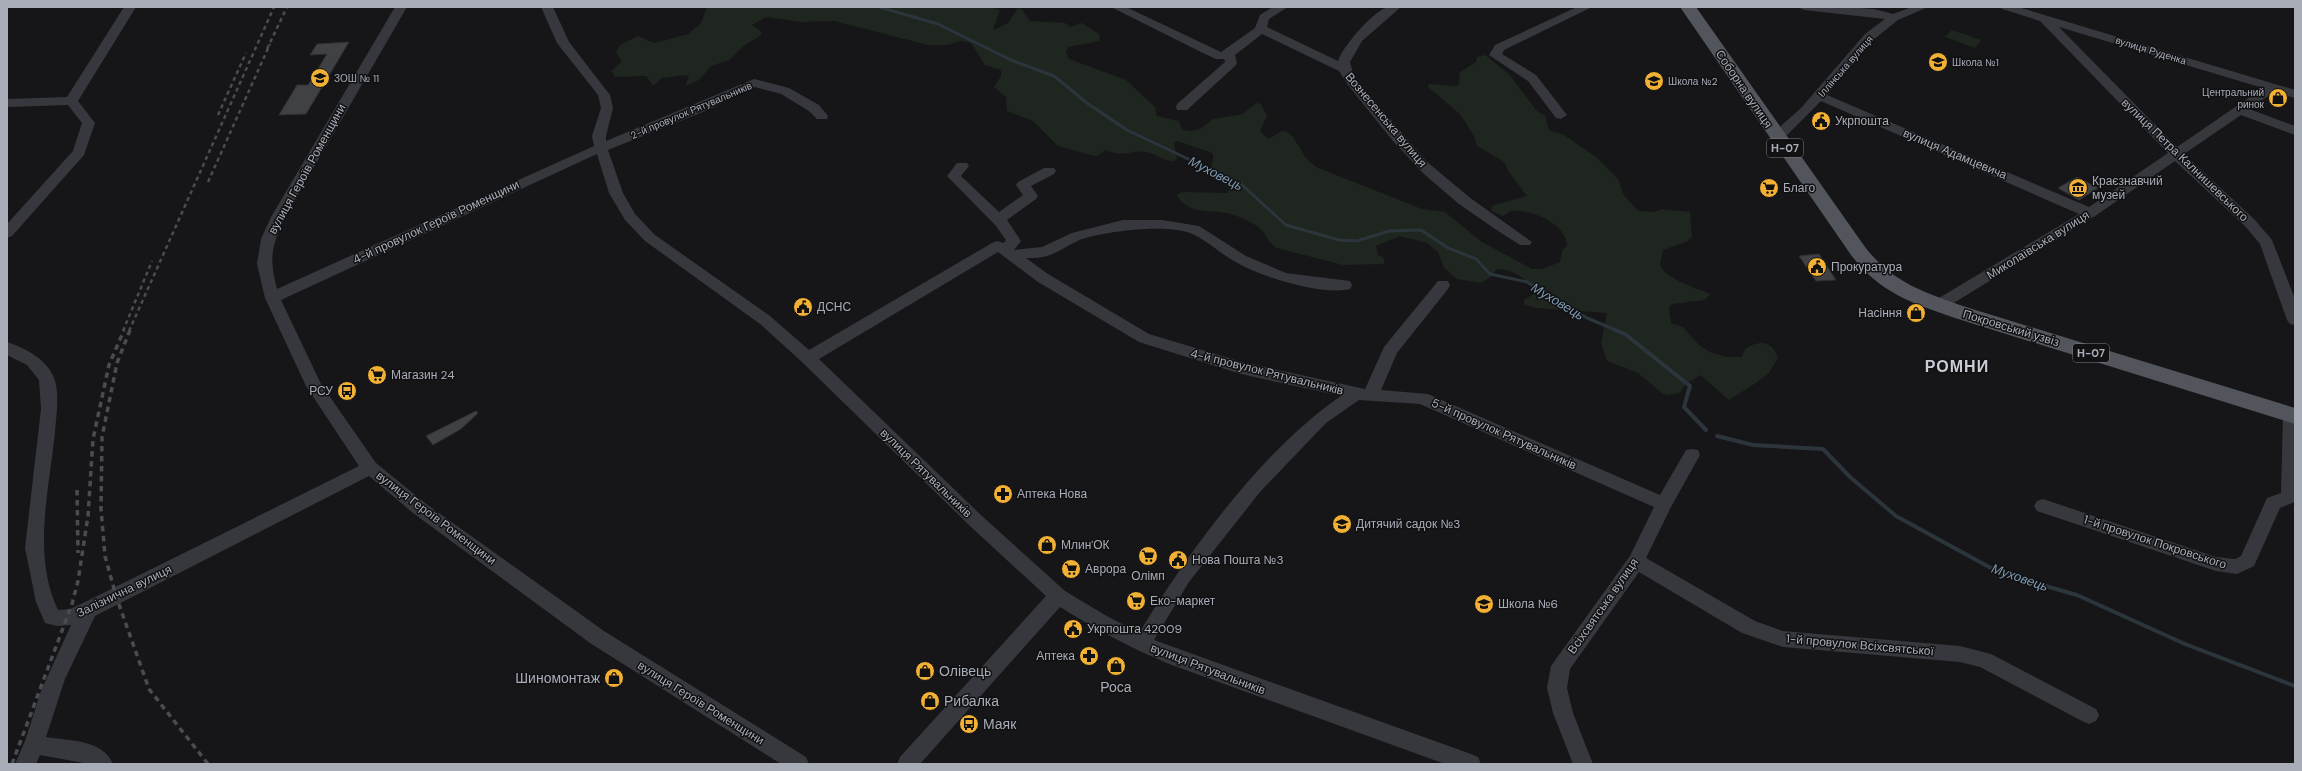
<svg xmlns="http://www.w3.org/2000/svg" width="2302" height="771" font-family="'DM Sans',sans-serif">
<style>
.green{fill:#1e261f}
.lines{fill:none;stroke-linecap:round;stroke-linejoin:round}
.stream-far1{stroke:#2c353c;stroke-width:3}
.stream{stroke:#2c353c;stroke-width:4}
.building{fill:#404145;stroke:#303034}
.minor{fill:#37383d;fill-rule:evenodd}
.major{fill:#53555c;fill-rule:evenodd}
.rail-far1{stroke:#4a4c52;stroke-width:2.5;stroke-dasharray:4 3.5;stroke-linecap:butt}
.rail{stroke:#4a4c52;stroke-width:3.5;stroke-dasharray:5.5 4.5;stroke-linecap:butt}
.labels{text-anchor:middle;stroke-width:3;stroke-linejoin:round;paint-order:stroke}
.far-street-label{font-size:10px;fill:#a8adb8;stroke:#111113}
.far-poi-label{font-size:10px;fill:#a8adb8;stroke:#111113;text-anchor:start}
.shield{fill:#111113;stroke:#7b7e86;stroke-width:1}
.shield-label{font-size:11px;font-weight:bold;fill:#a8adb8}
.street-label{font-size:12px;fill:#a8adb8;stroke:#111113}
.poi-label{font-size:12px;fill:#a8adb8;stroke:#111113;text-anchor:start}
.water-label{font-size:13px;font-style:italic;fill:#7f9bb3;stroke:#111113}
.near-poi-label{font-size:14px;fill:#a8adb8;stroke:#111113;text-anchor:start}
.district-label{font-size:16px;font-weight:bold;letter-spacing:1px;fill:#c9ccd4;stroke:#111113}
</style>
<rect width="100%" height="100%" fill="#161618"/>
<g class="green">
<path d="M707,7H991L1000,10L993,30L1008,23L1018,8L1022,9L1030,21L1065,23L1070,27L1082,23L1099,34L1100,41L1068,47L1066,52L1069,59L1126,80L1155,107L1157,116L1179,121L1182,129L1189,131L1200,129L1213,119L1243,114L1256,103L1261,104L1267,116L1260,131L1268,139L1282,131L1287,132L1293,137L1306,158L1316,167L1422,209L1445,212L1482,242L1532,269H1542L1560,262L1562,251L1567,245C1566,224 1531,209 1512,211C1508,211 1507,215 1502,216L1492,211L1491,208L1494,205L1527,196L1509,172L1504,162L1477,146L1474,136L1460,114L1428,87L1429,84L1456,86L1459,85L1460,72L1476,62L1477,57L1485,55L1509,74L1537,111L1545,115L1549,130L1564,135L1596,157L1618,179L1623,194L1638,211L1653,212L1662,209L1690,212L1692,237L1686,242L1663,250L1660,265C1665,279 1697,288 1710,294L1705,300L1672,304L1669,308L1671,323L1683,327L1698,344L1708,351L1726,357H1742L1745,349C1759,340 1772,340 1778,358L1769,373L1756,383L1729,400L1700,375L1685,385L1680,393L1668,395L1662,393L1638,373L1607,361L1601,343L1607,313L1536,308L1524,304V300L1535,293C1528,280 1513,269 1497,269L1491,277L1481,283L1457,279L1444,268L1438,252L1427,243L1400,236L1376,246L1378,255L1383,257L1385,264L1343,265L1277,248C1269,244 1268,238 1263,232C1258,224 1242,218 1234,215C1213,208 1191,217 1177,196L1179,193L1185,192L1228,193L1229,187L1210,176C1209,167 1216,160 1212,153L1177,141L1174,143L1177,158L1174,161C1164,162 1155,153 1145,152C1128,150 1124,158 1105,150L1099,155L1094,156L1058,146L1033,121L1007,111L1006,97L994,87L1001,76V70L985,65L971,43L961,41L947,45H928L834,21L802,22L766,17L752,25L762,32L760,36L742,47L729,60L711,66L699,80L685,86L689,77L686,75L662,78L653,86L646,76L615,77L614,74L611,72L622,61L616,52L620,45L638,36L654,43L688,34L701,23Z"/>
<path d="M1952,30L1981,40L1975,48L1945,37Z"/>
</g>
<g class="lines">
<path class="stream-far1" d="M879,7L938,24L1011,60L1054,76L1087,103L1127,130L1241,184L1286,225L1339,240L1357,241L1389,231L1421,230L1448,248L1476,259L1490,274L1527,282L1587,318L1618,331"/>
<g class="stream">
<path d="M1615,330L1625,334L1690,386L1684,407L1706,430"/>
<path d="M1717,436L1753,445L1823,449L1850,477L1896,516L2000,573L2077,595L2185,644L2295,686"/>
</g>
</g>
<g class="building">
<path d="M349,42L306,114L279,115L297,85H308L327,54L310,55L317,44Z"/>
<path d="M2077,177L2098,188L2079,200L2058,188Z"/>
<path d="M1819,254L1836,280L1816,281L1799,256Z"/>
<path d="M476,411L478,413L461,429L433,445L426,436Z"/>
</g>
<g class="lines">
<g class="minor">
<path d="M124,7H136L78,101L95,123L84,155L12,236L7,238V224L73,151L82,123L68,105L7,107V99L67,97Z"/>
<path d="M395,7H407L285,217C271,248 269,257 277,289L594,146L592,136L601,108L598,95L557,43L541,7H553L569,42L610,95L613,108L606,136V141L754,79L789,88L819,105L828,116L827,119H817L809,111L781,94L755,87L703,112L608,150L623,193L635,214L655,235L770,316L809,350L992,243L997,241L1004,243L1006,240L996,226L947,176L957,163H967L969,166L961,176L999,212L1023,195L1016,185L1018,182L1044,168H1054L1056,171L1054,174L1031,186L1038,196L1036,199L1007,220L1021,241L1014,250L1042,247L1072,233L1123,220H1162L1199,226L1246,256L1286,273L1350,281L1352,285L1350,289C1322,296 1258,276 1234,261C1220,253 1205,239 1190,233C1164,224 1109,231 1082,239C1071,243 1061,251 1050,255C1042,258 1034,258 1026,258L1048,274L1149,334L1242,362L1365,389L1384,347L1438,281H1448L1450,285L1448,289L1397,353L1381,390L1428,394L1660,495L1686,450L1692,449L1698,450L1700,455L1671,507L1646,558L1755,621L1783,631L1960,646L1991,654L2096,709L2099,715L2096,721L2089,724L2082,721L1980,667L1960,662L1783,647L1742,633L1639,572L1570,669L1567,688L1573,713L1593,764H1573L1553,713L1547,688L1551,666L1630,556L1654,507L1420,404L1359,400L1326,423L1260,492L1189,582L1154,640L1471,754L1478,757L1481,764H1445L1169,664C1131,648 1095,629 1060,607L920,764H897L900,757L1046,596L970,526L802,362L760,324L645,241L625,220L609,193L597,154L281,300L321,384L376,463L425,503L604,631L806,757L809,764H781L590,643L413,513L369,476L95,616L65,679L46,737C70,741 102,739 113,764H89L40,755L36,764H15L25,741L41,691L71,625L57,626L45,623L36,602L25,548L41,409L39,380L27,365L7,355V342C25,348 47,359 54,378C60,392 56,418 55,433C49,490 32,556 58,610L70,609L81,604L359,466L306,386L265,298L257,264L261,239L271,217ZM998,252L1038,282L1139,342L1241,374L1341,396C1260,452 1190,550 1139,633L1105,615L1065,591L982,516L819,359Z"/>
<path d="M1111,7H1126L1221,52L1255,28L1260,15L1273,7H1288L1269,19L1267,27L1338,61C1343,46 1373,11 1388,7C1392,6 1397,7 1401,7L1362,41L1350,62L1354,77L1426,161L1469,197L1532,242L1530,245H1520L1495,229L1459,204L1425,175L1393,141L1348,85L1339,71L1262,34L1235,55L1237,63L1235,66L1187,110H1177L1176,107L1177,104L1225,62L1224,59H1216L1205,54Z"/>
<path d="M1577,7H1592L1504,50L1502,54L1536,75L1567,115L1561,119L1556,118L1528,81L1489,55L1495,45Z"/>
<path d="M1798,7H1845L1874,9L1893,14L1912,7H1928L1898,20L1873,40L1827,95L2089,207L2168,153L2040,21L2002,9L2000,7H2018L2295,90V98L2274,92L2249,109L2295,126V135L2241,115L2184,154L2255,220L2272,240L2295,299V325L2290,324L2287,320L2260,244L2245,226L2175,161L2095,216L1944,309H1934L1931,305L1934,301L2079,214L1821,101L1782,140H1772L1770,137L1772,134L1801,108L1865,34L1885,19L1804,10ZM2059,27L2263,88L2177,147Z"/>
<path d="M2291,408L2295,409V502L2280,508L2254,566L2237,574L2216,571L2037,511L2034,506L2037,501L2043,499L2216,557L2235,559L2241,556L2267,498L2281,493L2283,414L2285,410Z"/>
</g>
<path class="major" d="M1680,7H1696L1865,247C1894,284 1926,293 1969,308L2295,408V424L1955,318C1912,303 1880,293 1851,255Z"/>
<g class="rail-far1">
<path d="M267,49L287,7"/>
<path d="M218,115L246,53"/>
<path d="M208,182L270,44"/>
<path d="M123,331L152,261"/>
<path d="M129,331L274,7"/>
</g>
<g class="rail">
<path d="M130,330L117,363L102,437L101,509L105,556L116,596L149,689L208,764"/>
<path d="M77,490L78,553"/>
<path d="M12,764L72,604L78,581L88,516L93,439L109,365L124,330"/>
</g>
</g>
<defs>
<g id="school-disc" transform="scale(1)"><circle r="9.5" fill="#f2b134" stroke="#111113"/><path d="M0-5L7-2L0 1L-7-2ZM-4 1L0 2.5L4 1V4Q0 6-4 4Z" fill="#111"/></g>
<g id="shop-disc" transform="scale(1)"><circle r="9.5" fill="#f2b134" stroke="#111113"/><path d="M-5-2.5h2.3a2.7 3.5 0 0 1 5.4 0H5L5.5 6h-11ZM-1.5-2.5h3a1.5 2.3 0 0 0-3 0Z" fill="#111"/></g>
<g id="civic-disc" transform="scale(1)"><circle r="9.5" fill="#f2b134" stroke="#111113"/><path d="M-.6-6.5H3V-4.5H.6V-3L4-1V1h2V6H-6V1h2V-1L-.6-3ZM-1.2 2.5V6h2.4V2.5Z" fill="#111"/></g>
<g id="supermarket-disc" transform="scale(1)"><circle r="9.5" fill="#f2b134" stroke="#111113"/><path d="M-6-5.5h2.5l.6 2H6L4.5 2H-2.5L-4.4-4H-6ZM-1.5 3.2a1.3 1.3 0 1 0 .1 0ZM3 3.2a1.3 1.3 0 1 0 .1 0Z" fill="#111"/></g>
<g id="museum-disc" transform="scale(1)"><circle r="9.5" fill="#f2b134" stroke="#111113"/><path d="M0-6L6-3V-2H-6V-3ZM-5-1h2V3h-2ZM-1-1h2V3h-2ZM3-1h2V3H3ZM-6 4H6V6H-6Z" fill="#111"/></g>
<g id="bus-disc" transform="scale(1)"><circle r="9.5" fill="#f2b134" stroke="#111113"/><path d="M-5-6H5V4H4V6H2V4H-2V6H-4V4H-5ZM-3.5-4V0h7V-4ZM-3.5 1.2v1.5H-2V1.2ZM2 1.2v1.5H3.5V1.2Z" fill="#111"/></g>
<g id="pharmacy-disc" transform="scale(1)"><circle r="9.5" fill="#f2b134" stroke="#111113"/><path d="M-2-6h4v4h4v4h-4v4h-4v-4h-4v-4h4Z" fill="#111"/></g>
</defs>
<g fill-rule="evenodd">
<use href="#school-disc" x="1938" y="62"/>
<use href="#school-disc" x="320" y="78"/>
<use href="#school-disc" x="1654" y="81"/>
<use href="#shop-disc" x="2278" y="98"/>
<use href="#civic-disc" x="1821" y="121"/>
<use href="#supermarket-disc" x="1769" y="188"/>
<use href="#museum-disc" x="2078" y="188"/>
<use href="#civic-disc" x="1817" y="267"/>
<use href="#civic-disc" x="803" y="307"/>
<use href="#shop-disc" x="1916" y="313"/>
<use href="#supermarket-disc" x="377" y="375"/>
<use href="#bus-disc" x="347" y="391"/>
<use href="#pharmacy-disc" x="1003" y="494"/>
<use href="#school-disc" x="1342" y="524"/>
<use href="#shop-disc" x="1047" y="545"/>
<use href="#supermarket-disc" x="1148" y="556"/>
<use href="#civic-disc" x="1178" y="560"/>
<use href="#supermarket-disc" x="1071" y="569"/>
<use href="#supermarket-disc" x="1136" y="601"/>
<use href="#school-disc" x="1484" y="604"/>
<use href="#civic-disc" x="1073" y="629"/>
<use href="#pharmacy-disc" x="1089" y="656"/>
<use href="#shop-disc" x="1116" y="666"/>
<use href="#shop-disc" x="925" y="671"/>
<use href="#shop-disc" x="614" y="678"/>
<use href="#shop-disc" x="930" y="701"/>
<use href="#bus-disc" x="969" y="724"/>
</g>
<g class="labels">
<g class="far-street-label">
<text transform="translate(2151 50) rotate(17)" y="4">вулиця Руденка</text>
<text transform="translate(1845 66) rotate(-49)" y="4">Іллінська вулиця</text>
<text transform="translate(691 110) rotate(-23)" y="4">2-й провулок Рятувальників</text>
</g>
<g class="far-poi-label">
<text x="1952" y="66">Школа №1</text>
<text x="334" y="82">ЗОШ № 11</text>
<text x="1668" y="85">Школа №2</text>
<text x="2264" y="96" text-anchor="end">Центральний<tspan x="2264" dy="12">ринок</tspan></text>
</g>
<g class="shield">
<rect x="1767" y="139" width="36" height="18" rx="3"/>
<rect x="2073" y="344" width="36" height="18" rx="3"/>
</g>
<g class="shield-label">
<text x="1785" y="152">Н-07</text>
<text x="2091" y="357">Н-07</text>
</g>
<g class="street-label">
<text transform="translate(1744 89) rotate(56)" y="4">Соборна вулиця</text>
<text transform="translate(1386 120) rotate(50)" y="4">Вознесенська вулиця</text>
<text transform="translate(1955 154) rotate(23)" y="4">вулиця Адамцевича</text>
<text transform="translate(2185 160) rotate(44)" y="4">вулиця Петра Калнишевського</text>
<text transform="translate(307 169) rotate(-61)" y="4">вулиця Героїв Роменщини</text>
<text transform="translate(436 222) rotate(-25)" y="4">4-й провулок Героїв Роменщини</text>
<text transform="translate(2038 245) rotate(-32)" y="4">Миколаївська вулиця</text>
<text transform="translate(2011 328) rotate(17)" y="4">Покровський узвіз</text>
<text transform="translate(1267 372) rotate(14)" y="4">4-й провулок Рятувальників</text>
<text transform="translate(1504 434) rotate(24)" y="4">5-й провулок Рятувальників</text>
<text transform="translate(926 473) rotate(44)" y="4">вулиця Рятувальників</text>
<text transform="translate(436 518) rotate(37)" y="4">вулиця Героїв Роменщини</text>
<text transform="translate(2155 542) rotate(18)" y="4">1-й провулок Покровського</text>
<text transform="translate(124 591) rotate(-26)" y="4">Залізнична вулиця</text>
<text transform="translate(1603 606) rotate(-55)" y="4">Всіхсвятська вулиця</text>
<text transform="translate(1860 645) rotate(5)" y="4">1-й провулок Всіхсвятської</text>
<text transform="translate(1208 669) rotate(21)" y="4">вулиця Рятувальників</text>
<text transform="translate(701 703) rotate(32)" y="4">вулиця Героїв Роменщини</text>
</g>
<g class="poi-label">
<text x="1835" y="125">Укрпошта</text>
<text x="2092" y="185">Краєзнавчий<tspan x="2092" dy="14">музей</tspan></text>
<text x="1783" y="192">Благо</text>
<text x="1831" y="271">Прокуратура</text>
<text x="817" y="311">ДСНС</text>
<text x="1902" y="317" text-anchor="end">Насіння</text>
<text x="391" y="379">Магазин 24</text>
<text x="333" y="395" text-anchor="end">РСУ</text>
<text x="1017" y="498">Аптека Нова</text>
<text x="1356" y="528">Дитячий садок №3</text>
<text x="1061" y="549">Млин'ОК</text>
<text x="1192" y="564">Нова Пошта №3</text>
<text x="1085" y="573">Аврора</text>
<text x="1148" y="580" text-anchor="middle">Олімп</text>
<text x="1150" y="605">Еко-маркет</text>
<text x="1498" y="608">Школа №6</text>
<text x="1087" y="633">Укрпошта 42009</text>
<text x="1075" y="660" text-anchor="end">Аптека</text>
</g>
<g class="water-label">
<text transform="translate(1216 173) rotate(27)" y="5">Муховець</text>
<text transform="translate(1558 301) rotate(31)" y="5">Муховець</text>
<text transform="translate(2020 577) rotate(19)" y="5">Муховець</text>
</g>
<g class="near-poi-label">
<text x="939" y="676">Олівець</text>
<text x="600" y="683" text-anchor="end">Шиномонтаж</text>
<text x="1116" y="692" text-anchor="middle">Роса</text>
<text x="944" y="706">Рибалка</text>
<text x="983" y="729">Маяк</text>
</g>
<g class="district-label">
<text x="1957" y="372">РОМНИ</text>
</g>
</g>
<rect width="2302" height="771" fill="none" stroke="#a8adb8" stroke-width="16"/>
</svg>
